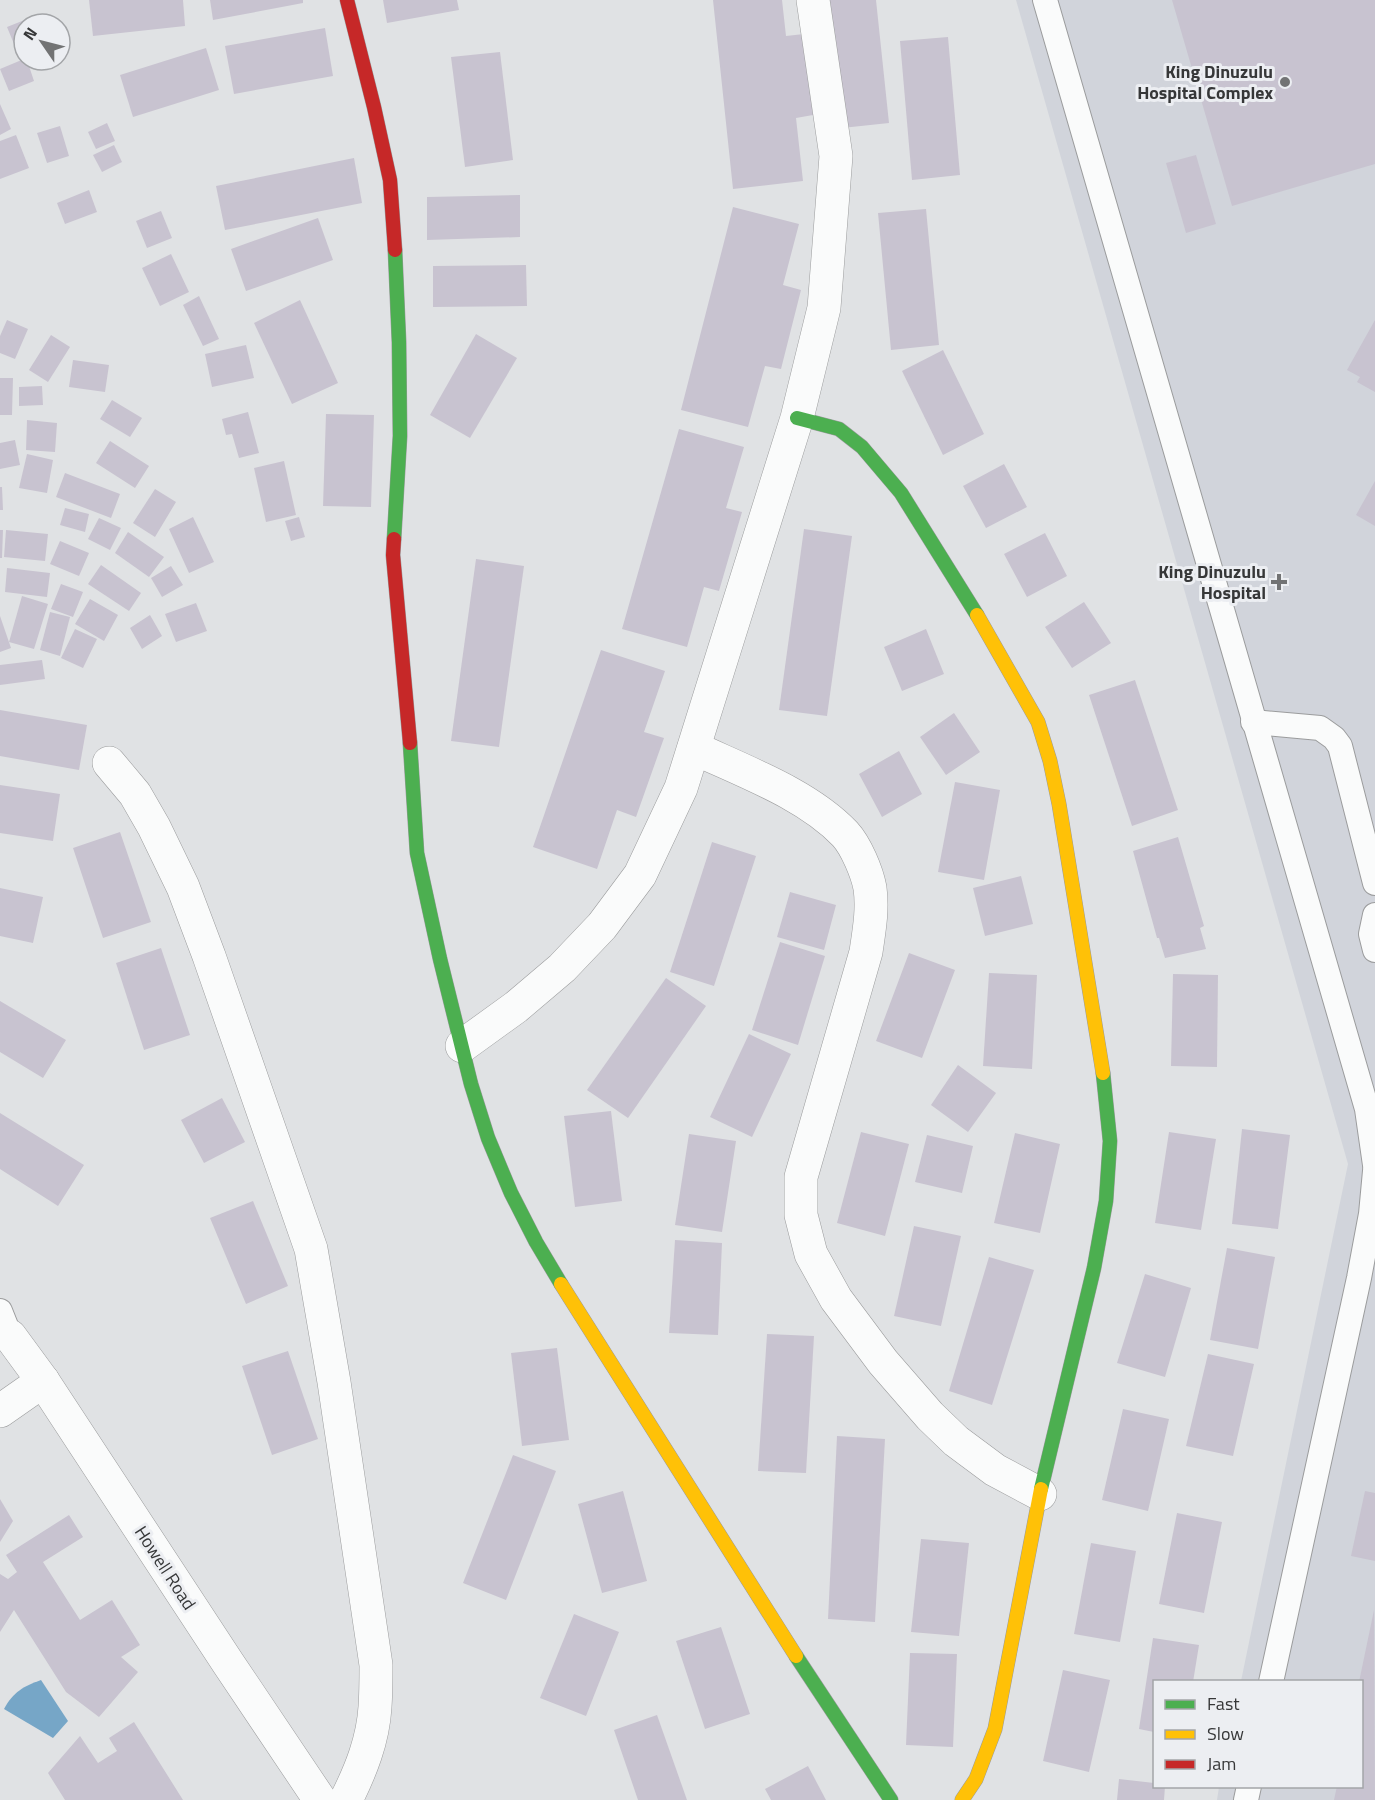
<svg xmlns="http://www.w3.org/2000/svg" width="1375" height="1800" font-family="'Titillium Web',sans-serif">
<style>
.built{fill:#d1d4db}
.water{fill:#76a6c7}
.building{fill:#c8c3d0}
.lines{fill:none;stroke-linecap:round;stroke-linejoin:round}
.lane-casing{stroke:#9b9c9d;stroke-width:26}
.street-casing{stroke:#9b9c9d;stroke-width:34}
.fast-casing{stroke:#9b9c9d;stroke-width:15}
.slow-casing{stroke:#9b9c9d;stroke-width:15}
.jam-casing{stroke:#9b9c9d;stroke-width:15}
.lane{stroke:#fafbfb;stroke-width:24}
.street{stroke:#fafbfb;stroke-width:33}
.fast{stroke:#4caf50;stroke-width:14}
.slow{stroke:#ffc107;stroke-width:14}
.jam{stroke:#c62828;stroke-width:14}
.poi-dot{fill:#727374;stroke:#eceef2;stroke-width:2}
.labels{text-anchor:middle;stroke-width:6;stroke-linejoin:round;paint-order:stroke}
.poi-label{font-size:18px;font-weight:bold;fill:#363738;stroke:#eceef2;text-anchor:end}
.street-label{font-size:18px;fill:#363738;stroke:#eceef2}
</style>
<rect width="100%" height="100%" fill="#e0e2e4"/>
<path class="built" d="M1016,0H1375V1800H1217L1219,1787L1362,1786V1682L1241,1681L1348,1164Z"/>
<path class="water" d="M41,1680L68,1721L53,1738L4,1709C13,1692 24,1686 41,1680Z"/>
<g class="building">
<path d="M89,0H183L185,26L93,36Z"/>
<path d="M210,0H303V3L213,20Z"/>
<path d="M383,0H457L459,10L387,23Z"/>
<path d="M713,0H782L786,36L804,34L813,115L796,118L803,181L733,189Z"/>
<path d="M828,0H876L889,123L842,128Z"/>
<path d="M1172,0H1375V164L1232,206Z"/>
<path d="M32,17L34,24H24V40L14,44L7,27Z"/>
<path d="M325,28L333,76L234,94L225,46Z"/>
<path d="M948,37L960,175L912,180L900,41Z"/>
<path d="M206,48L219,90L133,117L120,75Z"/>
<path d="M500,52L513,160L465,167L451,57Z"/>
<path d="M24,59L27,60L34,81L9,91L0,69Z"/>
<path d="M0,104L11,129L0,135Z"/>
<path d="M107,123L115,141L96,149L88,132Z"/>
<path d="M60,126L69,156L47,163L37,133Z"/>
<path d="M16,135L29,168L0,179V141Z"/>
<path d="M114,145L122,162L102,172L93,155Z"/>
<path d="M1196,155L1216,224L1186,233L1166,163Z"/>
<path d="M354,158L362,203L225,230L216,186Z"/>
<path d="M89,190L97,212L65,224L57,203Z"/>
<path d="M520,195V237L427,240V197Z"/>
<path d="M733,207L799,224L783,285L801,290L781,369L765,366L748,427L681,410Z"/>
<path d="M926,209L939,345L891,350L878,213Z"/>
<path d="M161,211L172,238L147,248L136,221Z"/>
<path d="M318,218L333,260L246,291L231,249Z"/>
<path d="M171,254L189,292L160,306L142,268Z"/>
<path d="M526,265L527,306L433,307V266Z"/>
<path d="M199,296L219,339L203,346L183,305Z"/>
<path d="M300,300L338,383L292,404L254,323Z"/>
<path d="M7,320L28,329L15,359L0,353V336Z"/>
<path d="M1375,320V392L1357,382L1360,377L1347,370Z"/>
<path d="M476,334L517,358L470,438L430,415Z"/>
<path d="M51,335L70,347L48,382L29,370Z"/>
<path d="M246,345L254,378L212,387L205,354Z"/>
<path d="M943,350L984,434L943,455L902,371Z"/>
<path d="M73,360L109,365L105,392L69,387Z"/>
<path d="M0,378H13L12,415H0Z"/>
<path d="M42,386L43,405L19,406V387Z"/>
<path d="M112,400L142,418L130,437L100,419Z"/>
<path d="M248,412L259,453L239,458L232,434L226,435L222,419Z"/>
<path d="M326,414L374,415L371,507L323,506Z"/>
<path d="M27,420L57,423L55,452L26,450Z"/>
<path d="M679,429L744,447L726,508L742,512L719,591L704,587L687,647L622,629Z"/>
<path d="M15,440L20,465L0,469V443Z"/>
<path d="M110,441L149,466L135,488L96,463Z"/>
<path d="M27,454L53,460L47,493L19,488Z"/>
<path d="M284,461L296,515L266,522L254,468Z"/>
<path d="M1004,464L1027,507L986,528L963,486Z"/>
<path d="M65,473L120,494L111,518L56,497Z"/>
<path d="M1375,481V526L1356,515Z"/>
<path d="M0,487H2L3,510H0Z"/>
<path d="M155,489L176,502L155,537L133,523Z"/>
<path d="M65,508L89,514L85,532L60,525Z"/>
<path d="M193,517L214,562L189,573L169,529Z"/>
<path d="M299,517L305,537L291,541L285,521Z"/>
<path d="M99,518L121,528L110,550L88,539Z"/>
<path d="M804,529L852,536L827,716L779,710Z"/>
<path d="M0,530H3L2,558H0Z"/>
<path d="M6,530L48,534L45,561L4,557Z"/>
<path d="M128,532L164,557L149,577L115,553Z"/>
<path d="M1045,533L1067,576L1027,597L1004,554Z"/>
<path d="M60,541L89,553L79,576L50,564Z"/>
<path d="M476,559L524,566L499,747L451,741Z"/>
<path d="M101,565L141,593L129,611L88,584Z"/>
<path d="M171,566L183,585L162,597L151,578Z"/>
<path d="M7,568L50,573L47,597L5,592Z"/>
<path d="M61,584L83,592L73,617L51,609Z"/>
<path d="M22,596L48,604L34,649L9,642Z"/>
<path d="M90,599L118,615L104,641L75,624Z"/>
<path d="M1084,602L1111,643L1072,668L1045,627Z"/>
<path d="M196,603L207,631L176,642L165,614Z"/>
<path d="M50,612L70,617L60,656L40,650Z"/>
<path d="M150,615L162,636L142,649L130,628Z"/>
<path d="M0,616L11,648L0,652Z"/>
<path d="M75,629L97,639L83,668L61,658Z"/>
<path d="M926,629L944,674L902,691L884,647Z"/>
<path d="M601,650L665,671L644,732L664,738L636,817L617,810L597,869L533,847Z"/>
<path d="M42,660L45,679L0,685V665Z"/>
<path d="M1135,680L1178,810L1132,826L1089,695Z"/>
<path d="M0,710L87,725L79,770L0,756Z"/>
<path d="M954,713L980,752L946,775L920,737Z"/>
<path d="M899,751L922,794L882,817L859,774Z"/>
<path d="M955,782L1000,790L984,880L938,872Z"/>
<path d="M0,785L60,794L53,841L0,833Z"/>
<path d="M120,832L151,922L103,938L73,848Z"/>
<path d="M1178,837L1204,926L1200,928L1206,949L1165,958L1159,938H1157L1133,851Z"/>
<path d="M712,842L756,856L714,986L670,972Z"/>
<path d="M1021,876L1033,924L985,936L973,888Z"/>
<path d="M0,888L43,897L33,943L0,936Z"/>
<path d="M790,892L836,905L824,950L777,937Z"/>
<path d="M780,942L825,956L798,1045L752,1030Z"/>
<path d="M161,948L190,1035L144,1050L116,963Z"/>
<path d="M909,953L955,970L922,1058L876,1041Z"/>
<path d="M989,973L1037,975L1032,1069L983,1066Z"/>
<path d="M1173,974L1218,975L1217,1067L1171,1066Z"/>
<path d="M666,978L706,1006L628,1118L587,1090Z"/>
<path d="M0,1001L66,1040L43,1078L0,1052Z"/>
<path d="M749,1034L791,1054L752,1137L710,1117Z"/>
<path d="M958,1065L996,1093L968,1132L931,1105Z"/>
<path d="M222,1098L245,1142L204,1163L181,1120Z"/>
<path d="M611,1111L622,1201L575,1207L564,1116Z"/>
<path d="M0,1113L84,1165L58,1206L0,1169Z"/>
<path d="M1242,1129L1290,1135L1278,1229L1232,1224Z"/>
<path d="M861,1132L909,1144L885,1236L837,1223Z"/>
<path d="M1169,1132L1216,1139L1201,1230L1155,1223Z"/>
<path d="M1015,1133L1060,1144L1040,1233L994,1223Z"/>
<path d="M689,1134L736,1141L722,1232L675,1225Z"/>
<path d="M927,1135L973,1146L962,1193L915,1182Z"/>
<path d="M253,1201L288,1286L246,1304L210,1218Z"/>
<path d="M914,1226L961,1236L941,1326L894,1316Z"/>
<path d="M675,1240L722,1243L718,1335L669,1333Z"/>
<path d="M1227,1248L1275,1257L1258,1349L1210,1340Z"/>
<path d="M989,1257L1034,1270L992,1405L949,1391Z"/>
<path d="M1145,1274L1191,1288L1165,1377L1117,1363Z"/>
<path d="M767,1334L814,1336L806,1473L758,1471Z"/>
<path d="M557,1348L569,1440L522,1446L511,1353Z"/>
<path d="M288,1351L318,1439L272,1455L242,1366Z"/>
<path d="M1208,1354L1254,1364L1233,1456L1186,1446Z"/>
<path d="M1123,1409L1169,1419L1148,1511L1102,1500Z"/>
<path d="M837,1436L885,1439L875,1622L828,1619Z"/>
<path d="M513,1455L556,1471L506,1600L463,1583Z"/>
<path d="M623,1491L647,1581L602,1593L578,1504Z"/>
<path d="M1365,1491L1375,1493V1561L1351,1556Z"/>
<path d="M0,1499L13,1521L0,1542Z"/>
<path d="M1177,1513L1222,1522L1204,1613L1159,1604Z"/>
<path d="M69,1515L83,1537L43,1562L80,1620L112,1600L140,1645L121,1657L138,1672L99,1717L66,1692L14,1610L0,1632V1574L8,1579L17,1572L6,1555Z"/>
<path d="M921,1539L969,1543L959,1636L911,1632Z"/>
<path d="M1091,1543L1136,1551L1120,1642L1074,1634Z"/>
<path d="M1374,1610L1375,1800H1334L1337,1786H1362V1682H1359Z"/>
<path d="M574,1614L619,1632L586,1716L540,1698Z"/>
<path d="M721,1627L750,1714L705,1729L676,1641Z"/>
<path d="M1153,1638L1199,1645L1193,1682H1154V1732L1139,1729Z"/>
<path d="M910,1653L957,1654L953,1747L906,1745Z"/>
<path d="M1063,1670L1110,1680L1089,1772L1043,1761Z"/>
<path d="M657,1715L687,1800H638L614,1730Z"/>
<path d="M134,1722L183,1800H65L48,1773L80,1736L98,1763L117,1751L109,1738Z"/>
<path d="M808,1766L826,1800H771L765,1789Z"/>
<path d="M1119,1779L1154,1783V1786H1165L1164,1800H1117Z"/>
</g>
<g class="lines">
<g class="lane-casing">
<g id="lane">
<path d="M1045,0C1154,369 1258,740 1367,1109L1375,1165"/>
<path d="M1253,722L1320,728L1334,738L1340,746L1375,883"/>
<path d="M1375,915L1371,934L1375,950"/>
<path d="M0,1311L10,1336"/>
<path d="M1271,1682L1359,1278L1371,1214L1375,1171"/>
<path d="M1246,1800L1249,1786"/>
</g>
</g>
<g class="street-casing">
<g id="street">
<path d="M694,748C743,771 807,794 845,834C856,846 867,872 870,888C873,910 869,931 866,952L801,1177V1215L811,1254L836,1299L883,1362L930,1416L956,1441L995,1470L1040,1494"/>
<path d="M109,763L135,794L154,827L183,887L209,956L311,1249L334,1382L376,1665C376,1679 376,1693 375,1707C373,1740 361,1770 346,1800"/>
<path d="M462,1046L516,1007L562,968L602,926L640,875L681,788L797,418L824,308L836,156L813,0"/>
<path d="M10,1336L43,1381L228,1663L320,1800"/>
<path d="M0,1411L43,1381"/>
</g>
</g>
<g class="fast-casing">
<g id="fast">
<path d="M797,418L839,429L862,447L901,493L977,615"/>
<path d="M394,539L400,436L399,342L395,250"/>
<path d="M410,743L417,853L440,959L471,1084L488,1138L511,1193L536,1242L561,1284"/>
<path d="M1041,1489L1094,1268L1106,1201L1110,1141L1103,1073"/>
<path d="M796,1656L891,1800"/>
</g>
</g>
<g class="slow-casing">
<g id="slow">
<path d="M977,615L1038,722L1050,761L1059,804L1103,1073"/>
<path d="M561,1284L796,1656"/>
<path d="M962,1800L976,1779L995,1729L1041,1489"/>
</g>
</g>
<g class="jam-casing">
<g id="jam">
<path d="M347,0L374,107L390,180L395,250"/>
<path d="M394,539L393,555L410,743"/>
</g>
</g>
<use href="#lane" class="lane"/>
<use href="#street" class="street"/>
<use href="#fast" class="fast"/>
<use href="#slow" class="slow"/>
<use href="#jam" class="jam"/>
</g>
<g class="poi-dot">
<circle cx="1285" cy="82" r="6"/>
<path d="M1276 573h6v6h6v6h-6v6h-6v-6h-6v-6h6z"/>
</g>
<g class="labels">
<g class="poi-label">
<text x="1273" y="78">King Dinuzulu<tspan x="1273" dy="21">Hospital Complex</tspan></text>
<text x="1266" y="578">King Dinuzulu<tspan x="1266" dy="21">Hospital</tspan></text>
</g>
<g class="street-label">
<text transform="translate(165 1568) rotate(57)" y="6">Howell Road</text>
</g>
</g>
<rect x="1153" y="1680" width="210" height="108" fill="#eceef2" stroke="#a3a5a8" stroke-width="1.5"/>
<rect x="1165" y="1700" width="30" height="9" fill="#4caf50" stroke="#a3a5a8" stroke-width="1.5"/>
<text x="1207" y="1710" font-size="18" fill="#363738">Fast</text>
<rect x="1165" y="1730" width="30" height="9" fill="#ffc107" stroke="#a3a5a8" stroke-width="1.5"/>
<text x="1207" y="1740" font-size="18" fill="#363738">Slow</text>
<rect x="1165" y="1760" width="30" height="9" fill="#c62828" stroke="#a3a5a8" stroke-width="1.5"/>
<text x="1207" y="1770" font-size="18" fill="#363738">Jam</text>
<g transform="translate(42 42) rotate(305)"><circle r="28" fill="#eceef2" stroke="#a3a5a8" stroke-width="1.5"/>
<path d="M0-4.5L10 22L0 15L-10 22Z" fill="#727374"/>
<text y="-9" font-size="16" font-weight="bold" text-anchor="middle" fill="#363738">N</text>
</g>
</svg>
